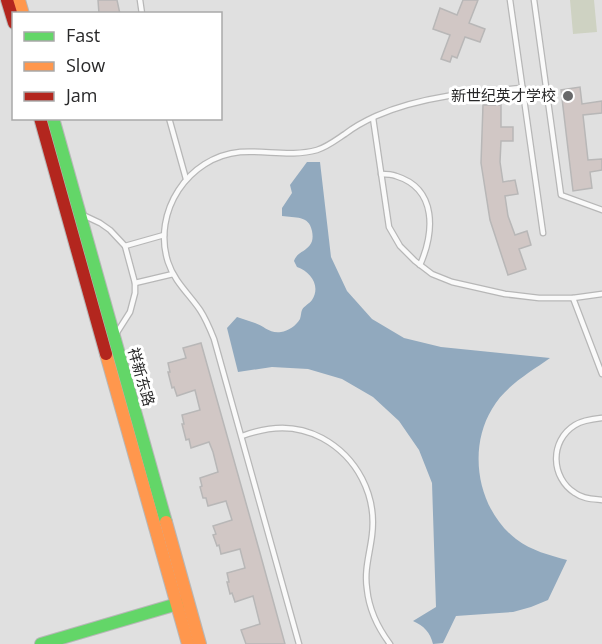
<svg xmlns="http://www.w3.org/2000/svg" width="602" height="644" font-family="'Open Sans','Noto Sans SC',sans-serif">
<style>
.green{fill:#ced2c2}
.water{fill:#91a9be}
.building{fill:#d1c7c5;stroke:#b8b7b7;stroke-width:1.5}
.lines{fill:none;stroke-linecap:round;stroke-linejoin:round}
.lane-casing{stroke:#b7b7b7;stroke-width:7}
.fast-casing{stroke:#b7b7b7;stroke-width:14}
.slow-casing{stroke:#b7b7b7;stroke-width:14}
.jam-casing{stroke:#b7b7b7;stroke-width:14}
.lane{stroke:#fafafa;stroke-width:4.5}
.fast{stroke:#63d668;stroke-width:12}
.slow{stroke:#ff974d;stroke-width:12}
.jam{stroke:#b3261e;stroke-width:12}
.poi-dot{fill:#686869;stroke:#fff;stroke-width:2}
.labels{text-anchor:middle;stroke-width:6;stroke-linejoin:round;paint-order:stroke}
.poi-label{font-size:15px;fill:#282829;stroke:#fff;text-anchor:end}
.street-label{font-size:15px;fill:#282829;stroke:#fff}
</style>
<rect width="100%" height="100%" fill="#e0e0e0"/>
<path class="green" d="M570,0H594L597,32L573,34Z"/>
<path class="water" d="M307,162H320L331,257L347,291L372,319L404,338L441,347L550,358C529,373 505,386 492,409C467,450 478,510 516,539C532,551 549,555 567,560L548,600L531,607L513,612L456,616L443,643L433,644C430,632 424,626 413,621L436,607L432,483L419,450L399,421L373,397L342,379L308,369L272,367L238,372L227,328L237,317C243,319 249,321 255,323C264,326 270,334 281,332C288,331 296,326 300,319C301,316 301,312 302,310C304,306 309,304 312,300C321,286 311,272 297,267L294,261C297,252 305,252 310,245C313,241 313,236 312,231C309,215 295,218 282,216V208L292,193L290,185Z"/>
<g class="building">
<path d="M98,0H117L120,14H99Z"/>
<path d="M463,0H478L469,23L485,29L480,42L465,37L457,58L452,56L450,62L441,59L450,35L433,29L440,8L457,15Z"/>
<path d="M580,87L582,104L602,101V113L583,115L588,160L602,159V170L590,172L592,188L573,191L561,90Z"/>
<path d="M483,105H501V127H513V141H501L500,162L503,182L515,180L518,194L505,196L508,216L515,235L527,231L531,245L519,249L526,269L508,275L490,220L481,163Z"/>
<path d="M201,343L260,553L285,644H246L241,630L260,624L253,596L235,602L232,593L230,594L227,582H229L227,573L245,568L240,549L221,554L219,545L217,546L213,535L216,534L213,526L232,520L226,501L208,506L206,498H203L200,487L202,486L200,478L218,472L213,452L209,442L191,448L189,439L186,440L182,424H184L182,415L200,410L195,390L177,396L174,387L172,388L168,372H170L168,363L186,358L183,348Z"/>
</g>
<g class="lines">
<g class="lane-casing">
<g id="lane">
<path d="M140,0L142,14"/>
<path d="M510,0L543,233"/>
<path d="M534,0L561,195L602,210"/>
<path d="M169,118L186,179"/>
<path d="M373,118L389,227L400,246L415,261L432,274L452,282L505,294L539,298H573L602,294"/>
<path d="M381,174C386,174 391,174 396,176C438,189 434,233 420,265"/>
<path d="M83,215L100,223L110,230L125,246L135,283V293L130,312L116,334"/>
<path d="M125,246L164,235"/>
<path d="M135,283L173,274"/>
<path d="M573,298L602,374"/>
<path d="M602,418C593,419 583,420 575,425C549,441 551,478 575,493C583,499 593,499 602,500"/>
<path d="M242,436C270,426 295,424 322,438C357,457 377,495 372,535C370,553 364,570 367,589C369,609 378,628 390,644"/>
<path d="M299,644L214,339C210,329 206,319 200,310C189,294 174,281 168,262C152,212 188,157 240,152C265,150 292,157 317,150C327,147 336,140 345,134C354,127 365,121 376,116C422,96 473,92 523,88"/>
</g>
</g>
<g class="fast-casing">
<g id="fast">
<path d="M53,118L166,522"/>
<path d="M41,644L184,602"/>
</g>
</g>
<g class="slow-casing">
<g id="slow">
<path d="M19,0L23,14"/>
<path d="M106,354L188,644"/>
<path d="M166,522L200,644"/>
</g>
</g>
<g class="jam-casing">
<g id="jam">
<path d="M7,0L14,23"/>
<path d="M40,118L106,354"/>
</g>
</g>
<use href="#lane" class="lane"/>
<use href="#fast" class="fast"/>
<use href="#slow" class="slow"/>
<use href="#jam" class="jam"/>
</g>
<circle class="poi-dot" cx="568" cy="96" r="6"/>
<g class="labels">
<g class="poi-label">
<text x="556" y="101">新世纪英才学校</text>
</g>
<g class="street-label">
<text transform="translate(141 377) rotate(74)" y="5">祥新东路</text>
</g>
</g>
<rect x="12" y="12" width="210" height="108" fill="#ffffff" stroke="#a9a9a9" stroke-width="1.5"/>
<rect x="24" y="32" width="30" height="9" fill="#63d668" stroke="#a9a9a9" stroke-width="1.5"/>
<text x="66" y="42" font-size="18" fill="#282829">Fast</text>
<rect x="24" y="62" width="30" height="9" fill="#ff974d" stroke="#a9a9a9" stroke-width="1.5"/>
<text x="66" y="72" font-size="18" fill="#282829">Slow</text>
<rect x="24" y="92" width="30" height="9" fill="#b3261e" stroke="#a9a9a9" stroke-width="1.5"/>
<text x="66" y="102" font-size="18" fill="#282829">Jam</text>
</svg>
